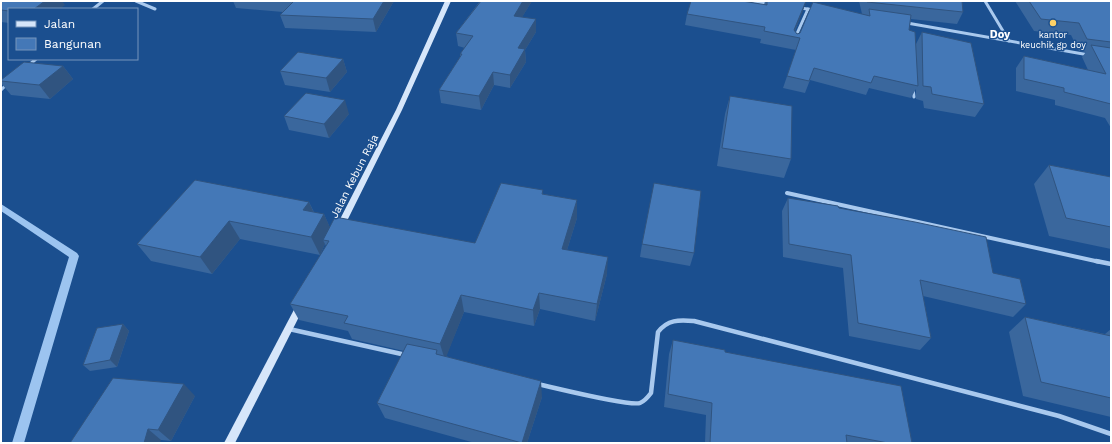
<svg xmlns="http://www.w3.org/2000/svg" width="1112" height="444" font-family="'Work Sans',sans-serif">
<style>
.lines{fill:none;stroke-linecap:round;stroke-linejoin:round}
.stream{fill:#9cc4f0;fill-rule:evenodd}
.street-far2{stroke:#a9c9ee;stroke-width:3}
.street-far1{stroke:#a9c9ee;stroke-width:4}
.street{stroke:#a9c9ee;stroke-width:4.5}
.secondary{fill:#d6e6fa;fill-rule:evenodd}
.wall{fill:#3a679d}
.shaded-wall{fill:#305480}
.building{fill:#4478b7;stroke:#305480}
.poi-dot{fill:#ffd166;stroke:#1b4f8f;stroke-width:1.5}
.labels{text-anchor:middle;stroke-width:3;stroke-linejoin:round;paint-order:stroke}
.far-poi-label{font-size:9px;fill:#fff;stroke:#1b4f8f}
.far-quarter-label{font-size:11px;font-weight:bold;fill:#fff;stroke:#1b4f8f}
.street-label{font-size:11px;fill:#fff;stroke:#1b4f8f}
</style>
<rect width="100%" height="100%" fill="#1b4f8f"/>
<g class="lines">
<path class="stream" d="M1,204L77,253L79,256L24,443H12L69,257L1,211Z"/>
<g class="street-far2">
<path d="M136,1L155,9"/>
<path d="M752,1L769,4"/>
<path d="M985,1L1009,41"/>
<path d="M800,8L815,10"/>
<path d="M93,9L103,1"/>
<path d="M907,23L1089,55"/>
<path d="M795,38L808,9"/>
<path d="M28,66L36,59"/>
<path d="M913,88L914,97"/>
<path d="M1,90L8,83"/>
</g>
<path class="street-far1" d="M787,193L1100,262"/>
<g class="street">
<path d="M1096,261L1111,264"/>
<path d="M289,329L406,355"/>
<path d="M537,384C552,387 630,407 640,403C645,401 648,397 651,393L658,332C668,319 679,320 694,321L1059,416L1111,434"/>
</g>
<g class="secondary">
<path d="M445,1H451L402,110L344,227L343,229H337L336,227L396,110Z"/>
<path d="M301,301L304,302L305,305L235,443H224L298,302Z"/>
</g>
</g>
<g class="wall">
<path d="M1,1L65,5L9,9V23L1,22Z"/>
<path d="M233,1H394L376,32L285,28L280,15L283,12L236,8Z"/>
<path d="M480,1H532L522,17L536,32L525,50L526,62L510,88L494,85L481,110L441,103L439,90L460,57V54L465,48L458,46L456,33Z"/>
<path d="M765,1H806L795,31L797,34L862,14L859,1H962L963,12L957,24L911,19L909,30L916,44L922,32L984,104L975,117L924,108L923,101L916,99V89L911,98L869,88L866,95L810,80L805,93L783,88L796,50L760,43L761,39L685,25L687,14L764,5Z"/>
<path d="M1015,1H1111V128L1105,118L1055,105V100L1016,91V68L1024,56L1088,70L1082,57L1086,52L1079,51L1071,35L1034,31Z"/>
<path d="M343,59L347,72L330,92L285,85L280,71Z"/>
<path d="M63,66L73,79L50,99L11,95L1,83V80Z"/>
<path d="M730,96L791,159L784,178L717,166L725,114Z"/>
<path d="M349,114L329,138L289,130L284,116Z"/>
<path d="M1049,165L1111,177V249L1049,236L1034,184Z"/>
<path d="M543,190V194L577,200V218L567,250L607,274L595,321L540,309L534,326L464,312L446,356L542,397L527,443H475L385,418L377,403L404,351L352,339L348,331L299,320L290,304L326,246L325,244L320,255L240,239L212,274L151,261L137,244L309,202L314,212L324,214L330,228L475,243Z"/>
<path d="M788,198L839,208L993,273L1026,304L1013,317L923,296L931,338L920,350L849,336L843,268L783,257L782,211Z"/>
<path d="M642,244L694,253L690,266L640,257Z"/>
<path d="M1025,317L1105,334L1111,329V417L1023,396L1009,332Z"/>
<path d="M123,324L129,331L117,367L90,371L83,365Z"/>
<path d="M673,340L725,352L912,443H705L706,415L664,407L669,354Z"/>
<path d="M195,396L171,441L161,440L70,443Z"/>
</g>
<g class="shaded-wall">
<path d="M45,1H62L65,5L60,9H34Z"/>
<path d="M384,1H394L376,32L373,19Z"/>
<path d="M523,1H532L515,29L514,16Z"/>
<path d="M806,1L803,11L792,37L794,30Z"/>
<path d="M536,19V32L525,50L526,62L510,88V75L518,48Z"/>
<path d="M343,59L347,72L330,92L326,78Z"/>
<path d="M63,66L73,79L50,99L39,85Z"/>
<path d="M493,72L494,85L481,110L479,96Z"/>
<path d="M345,100L349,114L329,138L324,124Z"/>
<path d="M577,200V218L562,266V249Z"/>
<path d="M309,202L317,220L303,210Z"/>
<path d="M324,214L332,232L323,240L325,244L320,255L311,237Z"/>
<path d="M229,221L240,239L212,274L200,257Z"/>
<path d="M608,257L607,274L595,321L597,304Z"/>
<path d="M539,293L540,309L534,326L533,310Z"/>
<path d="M461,295L464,312L445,360L440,344Z"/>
<path d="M123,324L129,331L117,367L110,360Z"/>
<path d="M541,381L542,397L527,443H522Z"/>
<path d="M184,384L195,396L171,441L158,430Z"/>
<path d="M148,429L161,440L160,443H144Z"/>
</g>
<g class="building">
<path d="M1,1H45L34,9H9V11L1,10Z"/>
<path d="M294,1H384L373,19L280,15Z"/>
<path d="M481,1H523L514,16L536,19L518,48L525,49L510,75L493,72L479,96L439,90L462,54H460L473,36L456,33Z"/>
<path d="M691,1H742L767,5V1H806L794,30L797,34L800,33L813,2L870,16L869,9L911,15L909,30L915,32L918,86L874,76L871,83L814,68L809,81L787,76L800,38L764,31L765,27L687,14Z"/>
<path d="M867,1H962L963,12L867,2Z"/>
<path d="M1029,1H1111V42L1087,39L1079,23L1041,19Z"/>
<path d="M922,32L971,43L984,104L932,94L931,87L923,86Z"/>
<path d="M1091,45L1111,48V104L1064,92V88L1024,79V56L1106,74Z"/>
<path d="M298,52L343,59L326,78L280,71Z"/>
<path d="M24,62L63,66L39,85L1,81V80Z"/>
<path d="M306,93L345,100L324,124L284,116Z"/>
<path d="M730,96L792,106L791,159L722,148Z"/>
<path d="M1049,165L1111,177V227L1066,218Z"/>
<path d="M195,180L309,202L303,210L324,214L311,237L229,221L200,257L137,244Z"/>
<path d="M501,183L543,190L542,194L577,200L562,249L608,257L597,304L539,293L533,310L461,295L440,344L344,323L348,316L290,304L329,241L323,240L335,217L475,243Z"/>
<path d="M654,183L701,191L694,253L642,244Z"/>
<path d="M788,198L838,206L839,208L915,222L986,237L993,273L1020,279L1026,304L920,280L931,338L858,323L851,255L789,244Z"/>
<path d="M1025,317L1111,336V398L1041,382Z"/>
<path d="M123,324L110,360L83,365L97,328Z"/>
<path d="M673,340L725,350V352L901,386L912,443H888L846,435L847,443H710L712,403L668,394Z"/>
<path d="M407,344L437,350L436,354L541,381L522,443L377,403Z"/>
<path d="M113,378L184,384L158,430L148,429L144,443H70Z"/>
</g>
<circle class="poi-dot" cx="1053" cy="23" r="4"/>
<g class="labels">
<g class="far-poi-label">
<text x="1053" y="38">kantor<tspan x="1053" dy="10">keuchik gp doy</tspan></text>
</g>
<g class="far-quarter-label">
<text x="1000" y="38">Doy</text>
</g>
<g class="street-label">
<text transform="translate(354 176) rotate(-63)" y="4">Jalan Kebun Raja</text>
</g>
</g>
<rect width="1112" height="444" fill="none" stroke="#ffffff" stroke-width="4"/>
<rect x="8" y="8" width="130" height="52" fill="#1b4f8f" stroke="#7695bc"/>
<rect x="16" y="21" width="20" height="6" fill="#d6e6fa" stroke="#7695bc"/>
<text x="44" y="28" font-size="12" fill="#ffffff">Jalan</text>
<rect x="16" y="38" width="20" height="12" fill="#4478b7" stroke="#7695bc"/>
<text x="44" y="48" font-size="12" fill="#ffffff">Bangunan</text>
</svg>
